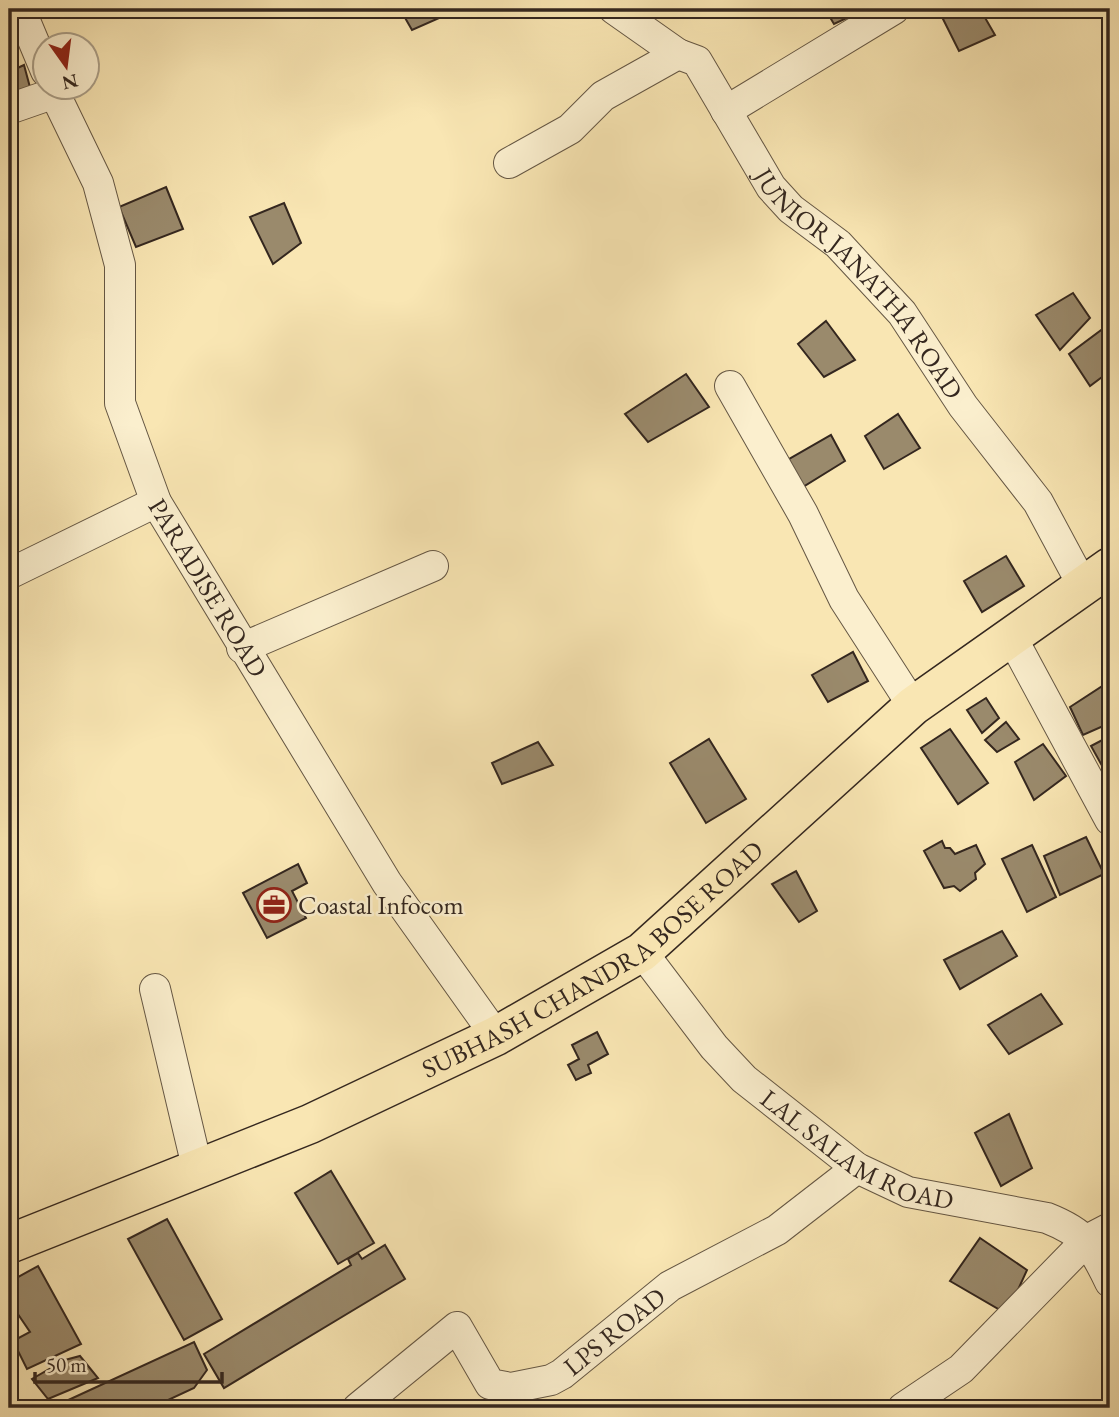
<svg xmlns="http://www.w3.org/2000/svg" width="1119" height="1417" font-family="'EB Garamond',serif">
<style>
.building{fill:#9a8a6c;stroke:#34271f;stroke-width:2}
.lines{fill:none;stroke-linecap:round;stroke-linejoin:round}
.minor-casing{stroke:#655744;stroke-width:32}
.major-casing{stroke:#34271f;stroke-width:41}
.minor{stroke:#fbefce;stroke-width:30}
.major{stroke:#f9e6b3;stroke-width:38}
.labels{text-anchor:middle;stroke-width:5;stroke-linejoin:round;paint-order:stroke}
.street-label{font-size:26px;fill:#34271f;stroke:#fbefce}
.poi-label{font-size:26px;fill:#34271f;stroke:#fbefce;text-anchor:start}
</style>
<rect width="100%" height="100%" fill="#f9e6b3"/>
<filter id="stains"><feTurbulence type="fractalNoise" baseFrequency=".00286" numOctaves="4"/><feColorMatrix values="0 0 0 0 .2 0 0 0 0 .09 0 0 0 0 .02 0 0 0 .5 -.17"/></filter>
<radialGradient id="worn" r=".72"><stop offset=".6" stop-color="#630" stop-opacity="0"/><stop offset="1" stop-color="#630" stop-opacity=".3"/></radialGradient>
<g class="building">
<path d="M400,9H454L455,11L412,30Z"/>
<path d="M825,9H866L834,24Z"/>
<path d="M963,9H980L995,35L959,51L942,17Z"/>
<path d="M24,65L31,91L9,96V72Z"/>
<path d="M166,187L183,229L136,247L119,207Z"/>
<path d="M284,203L301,243L273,264L250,217Z"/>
<path d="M1073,293L1090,318L1060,350L1036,315Z"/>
<path d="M826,321L855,360L824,377L798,344Z"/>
<path d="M1108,325L1110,371L1090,386L1069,354Z"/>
<path d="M686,374L709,407L648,442L625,414Z"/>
<path d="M898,414L920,448L884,469L865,436Z"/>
<path d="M831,435L845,461L798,490L784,462Z"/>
<path d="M1006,556L1024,586L982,612L964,581Z"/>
<path d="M853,652L868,681L828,702L812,675Z"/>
<path d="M1104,685L1110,695V723L1083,735L1070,707Z"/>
<path d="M986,698L999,718L982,733L967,710Z"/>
<path d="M1006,722L1019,739L997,752L985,740Z"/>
<path d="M950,729L988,783L958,804L921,748Z"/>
<path d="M1110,736V780L1091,746Z"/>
<path d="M709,739L746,799L706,823L670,763Z"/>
<path d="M538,742L553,765L502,784L492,763Z"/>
<path d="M1043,744L1066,776L1034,800L1015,762Z"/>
<path d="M1086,837L1104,874L1060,895L1044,856Z"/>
<path d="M942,841L945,848H950L955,854L976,845L985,864L975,873L976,879L960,891L954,886L944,888L924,851Z"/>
<path d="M1032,845L1056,897L1027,912L1002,859Z"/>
<path d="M298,864L307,883L292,891L306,918L267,938L243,893Z"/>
<path d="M796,871L817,911L799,922L772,884Z"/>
<path d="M1002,931L1017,956L960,989L944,960Z"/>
<path d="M1041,994L1062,1024L1009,1054L988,1025Z"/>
<path d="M597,1032L608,1054L588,1065L591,1073L576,1080L568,1065L579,1059L572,1045Z"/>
<path d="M1009,1114L1032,1168L1001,1186L975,1133Z"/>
<path d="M331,1171L374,1243L338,1264L295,1193Z"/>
<path d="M167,1219L222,1319L184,1340L128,1239Z"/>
<path d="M980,1238L1027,1270L1007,1314L950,1281Z"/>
<path d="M385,1245L405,1279L224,1388L204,1354L351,1265L348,1259L358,1253L362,1259Z"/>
<path d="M38,1266L81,1344L27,1369L13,1341L30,1332L9,1301V1282Z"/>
<path d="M194,1342L207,1370L194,1388L151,1408H51Z"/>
<path d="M80,1356L98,1378L48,1399L32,1379L65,1360Z"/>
</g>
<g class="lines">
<g class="minor-casing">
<g id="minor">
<path d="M20,9L46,71"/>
<path id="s1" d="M614,9L678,54L697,61L771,187L791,209L838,244L902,313L963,406L1038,502L1082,584"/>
<path id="s2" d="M52,88L98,183L120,265V403L156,502L387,883L496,1036"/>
<path d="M9,109L55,93"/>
<path d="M726,111L894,9"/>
<path d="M509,163L570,129L603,96L678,54"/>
<path d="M730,386L803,514L844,599L913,706"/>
<path d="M9,574L156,502"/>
<path d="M1011,636L1110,820"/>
<path d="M242,648L433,566"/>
<path id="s3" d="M642,952L714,1047L744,1079L857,1168L908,1192L1047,1218C1085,1233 1093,1246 1110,1282"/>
<path d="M155,989L198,1171"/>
<path id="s4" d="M358,1408L457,1327L490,1384L511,1388L551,1380L562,1374L670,1286L777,1230L857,1168"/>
<path d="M903,1408L961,1369L1087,1240L1110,1228"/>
</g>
</g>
<g class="major-casing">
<g id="major">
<path id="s5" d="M9,1244L310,1124L496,1036L642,952L913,706L1110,567"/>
</g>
</g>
<use href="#minor" class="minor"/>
<use href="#major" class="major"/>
</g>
<defs>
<g id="office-ring" transform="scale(1.75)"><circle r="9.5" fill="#fbefce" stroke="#8f2418" stroke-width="1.5"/><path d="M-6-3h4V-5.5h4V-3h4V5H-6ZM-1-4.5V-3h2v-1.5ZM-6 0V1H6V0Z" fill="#8f2418"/></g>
</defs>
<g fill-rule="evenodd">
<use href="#office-ring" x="274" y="905"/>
</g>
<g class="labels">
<g class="street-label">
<text dy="9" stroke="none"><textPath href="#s1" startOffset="376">JUNIOR JANATHA ROAD</textPath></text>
<text dy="9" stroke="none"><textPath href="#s2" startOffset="534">PARADISE ROAD</textPath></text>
<text dy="9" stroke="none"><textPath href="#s5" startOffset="653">SUBHASH CHANDRA BOSE ROAD</textPath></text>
<text dy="9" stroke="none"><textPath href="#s3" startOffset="299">LAL SALAM ROAD</textPath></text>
<text dy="9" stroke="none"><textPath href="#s4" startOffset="336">LPS ROAD</textPath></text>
</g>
<g class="poi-label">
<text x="298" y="914">Coastal Infocom</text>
</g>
</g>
<rect width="1119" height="1417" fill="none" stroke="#f9e6b3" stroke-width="35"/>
<rect x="10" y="10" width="1098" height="1396" fill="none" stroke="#34271f" stroke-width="3.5"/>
<rect x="18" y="18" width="1084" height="1382" fill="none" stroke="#34271f" stroke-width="2"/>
<g transform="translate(66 66) rotate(166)"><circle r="33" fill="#fbefce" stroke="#ab9f88" stroke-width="2"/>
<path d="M0-5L12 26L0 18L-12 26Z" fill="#8f2418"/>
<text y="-10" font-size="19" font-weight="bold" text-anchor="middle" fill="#34271f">N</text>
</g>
<path d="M35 1372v10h187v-10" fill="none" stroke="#34271f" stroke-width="3.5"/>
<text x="46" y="1372" font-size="21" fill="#34271f" stroke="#fbefce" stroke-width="5" paint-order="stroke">50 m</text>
<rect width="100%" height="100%" filter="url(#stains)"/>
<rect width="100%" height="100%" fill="url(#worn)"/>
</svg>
